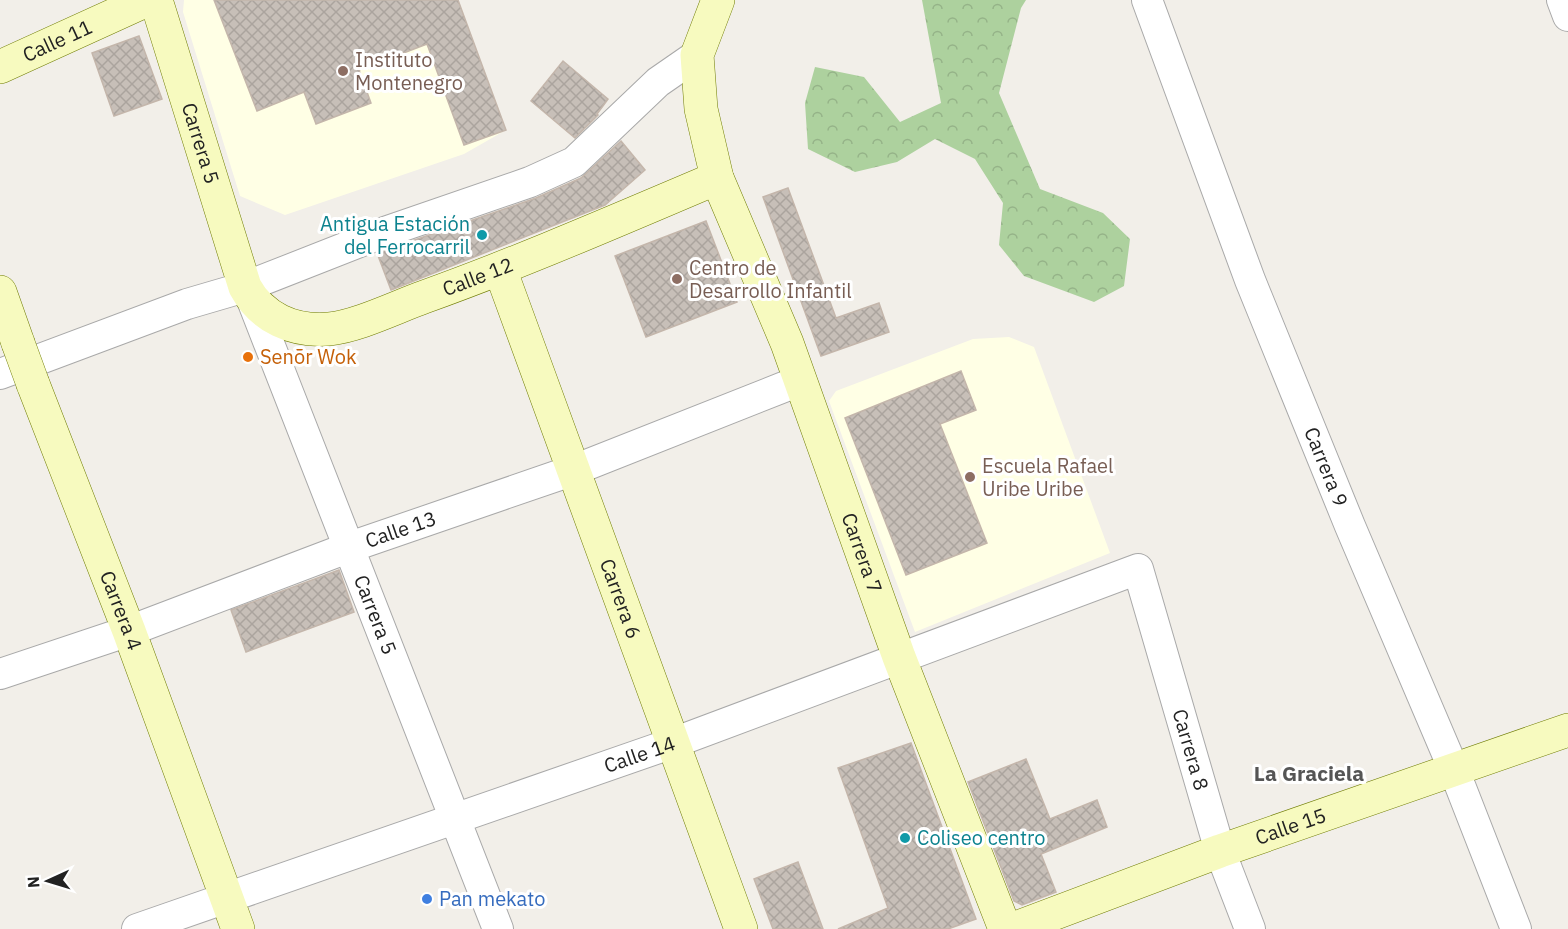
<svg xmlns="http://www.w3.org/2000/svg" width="1568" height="929" font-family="'IBM Plex Sans',sans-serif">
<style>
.education{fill:#ffffe5}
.forest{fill:url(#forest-crowns)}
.building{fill:url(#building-cross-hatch);stroke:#c4b6ab;stroke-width:1.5}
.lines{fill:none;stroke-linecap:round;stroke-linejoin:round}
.street-casing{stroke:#a9a9a9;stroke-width:32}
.secondary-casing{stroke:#707d05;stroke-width:34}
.street{stroke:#fff;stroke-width:30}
.secondary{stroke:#f7fabf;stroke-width:33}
.secondary-bridge-casing{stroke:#707d05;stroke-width:34;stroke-linecap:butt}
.secondary-bridge{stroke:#f7fabf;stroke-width:33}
.education-dot{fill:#8d6e63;stroke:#fff;stroke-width:2}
.culture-dot{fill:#0f9aa8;stroke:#fff;stroke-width:2}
.food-dot{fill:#e8710a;stroke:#fff;stroke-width:2}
.shop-dot{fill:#3f7fe0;stroke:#fff;stroke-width:2}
.labels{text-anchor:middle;stroke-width:6;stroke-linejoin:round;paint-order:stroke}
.street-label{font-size:20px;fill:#222;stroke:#fff}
.education-label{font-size:20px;fill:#785e54;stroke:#fff;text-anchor:start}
.culture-label{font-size:20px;fill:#0d838f;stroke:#fff;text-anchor:end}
.food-label{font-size:20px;fill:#c56008;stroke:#fff;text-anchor:start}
.shop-label{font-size:20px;fill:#366cbe;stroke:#fff;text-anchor:start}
.neighbourhood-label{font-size:21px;font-weight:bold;fill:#555;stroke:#fff}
</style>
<defs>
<pattern id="forest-crowns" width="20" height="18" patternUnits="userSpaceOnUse" patternTransform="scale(1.5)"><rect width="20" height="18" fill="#add19e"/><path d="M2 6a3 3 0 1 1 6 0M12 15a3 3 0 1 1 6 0" fill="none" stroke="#95b388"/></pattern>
<pattern id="building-cross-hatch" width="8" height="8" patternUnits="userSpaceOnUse" patternTransform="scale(1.5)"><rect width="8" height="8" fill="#c7bfb8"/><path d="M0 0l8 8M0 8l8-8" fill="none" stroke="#aba49e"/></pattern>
</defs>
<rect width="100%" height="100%" fill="#f2efe9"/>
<g class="education">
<path d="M184,0H458L506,130L464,154L285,215L240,196L183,12Z"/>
<path d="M1009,337L1034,347L1110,553L915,632L829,401L836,391L973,339Z"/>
</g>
<path class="forest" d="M922,0H1026L1021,8L999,93L1040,189L1103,213L1130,239L1124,286L1094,302L1024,276L999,245L1003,203L975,159L935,139L897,162L855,172L808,149L805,103L815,67L864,77L900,122L941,103Z"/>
<g class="building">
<path d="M214,0H458L506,130L464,145L427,44L359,70L371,103L316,124L304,92L257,111Z"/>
<path d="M139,36L162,99L114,116L92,53Z"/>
<path d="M563,61L608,99L597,114L598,115L575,138L531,101Z"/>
<path d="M621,141L645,170L605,205L391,290L377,253L536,198L581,178Z"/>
<path d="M788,188L836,318L879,303L889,332L821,356L763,197Z"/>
<path d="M706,221L737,302L646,337L615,256Z"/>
<path d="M961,371L976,410L940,424L987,543L906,575L845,418Z"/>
<path d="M339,570L354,612L246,652L231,610Z"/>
<path d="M911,743L976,919L948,929H838L888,908L838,768Z"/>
<path d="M1026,759L1050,819L1097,800L1107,827L1041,854L1056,892L1022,905L1014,901L968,782Z"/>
<path d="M798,862L823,929H773L754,879Z"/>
</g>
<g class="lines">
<g class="street-casing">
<g id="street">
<path id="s1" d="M1147,0L1250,280L1350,526L1454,770L1516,929"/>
<path d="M1562,0L1568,16"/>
<path id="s2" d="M252,300L498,929"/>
<path d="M0,374L187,304L245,287L385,232L530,182L574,162L658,82L697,55"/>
<path id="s3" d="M0,674L129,631L350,547L574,470L799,381"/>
<path id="s4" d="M137,929L673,743L1138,569L1220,851L1250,929"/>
</g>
</g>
<g class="secondary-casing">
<g id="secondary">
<path id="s5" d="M156,0L245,287C262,318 293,332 329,329C358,326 396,307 424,297C524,261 620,219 717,178"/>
<path id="s6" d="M718,0L697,55L701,109L717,178L787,343L899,657L1005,929"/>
<path id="s7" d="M0,67L147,0"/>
<path id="s8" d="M500,269L741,929"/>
<path d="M0,292L18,343"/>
<path id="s9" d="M33,384L129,631L238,929"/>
<path id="s10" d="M1013,929L1220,851L1568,730"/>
</g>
</g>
<use href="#street" class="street"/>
<use href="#secondary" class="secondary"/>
<g class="secondary-bridge-casing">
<path id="secondary-bridge" d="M18,343L33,384"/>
</g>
<use href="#secondary-bridge" class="secondary-bridge"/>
</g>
<g class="education-dot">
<circle cx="343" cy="71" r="6"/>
<circle cx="677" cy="279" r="6"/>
<circle cx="970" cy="477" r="6"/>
</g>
<g class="culture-dot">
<circle cx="482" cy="235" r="6"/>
<circle cx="905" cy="838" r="6"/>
</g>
<circle class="food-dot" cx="248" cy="357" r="6"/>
<circle class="shop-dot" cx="427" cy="899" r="6"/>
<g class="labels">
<g class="street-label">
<text dy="7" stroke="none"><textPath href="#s7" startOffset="63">Calle 11</textPath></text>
<text dy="7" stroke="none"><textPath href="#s5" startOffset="150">Carrera 5</textPath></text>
<text dy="7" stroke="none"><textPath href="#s5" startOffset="558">Calle 12</textPath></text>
<text dy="7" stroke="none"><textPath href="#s1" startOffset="500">Carrera 9</textPath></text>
<text dy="7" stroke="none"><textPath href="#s3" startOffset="426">Calle 13</textPath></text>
<text dy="7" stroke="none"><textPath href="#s6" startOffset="586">Carrera 7</textPath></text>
<text dy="7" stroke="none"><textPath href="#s8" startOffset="351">Carrera 6</textPath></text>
<text dy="7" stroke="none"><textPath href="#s9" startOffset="243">Carrera 4</textPath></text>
<text dy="7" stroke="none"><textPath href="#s2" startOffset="338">Carrera 5</textPath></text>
<text dy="7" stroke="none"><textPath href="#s4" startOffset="1252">Carrera 8</textPath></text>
<text dy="7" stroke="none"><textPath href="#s4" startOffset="532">Calle 14</textPath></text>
<text dy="7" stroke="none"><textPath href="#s10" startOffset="296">Calle 15</textPath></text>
</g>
<g class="education-label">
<text x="355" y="67">Instituto<tspan x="355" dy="23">Montenegro</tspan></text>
<text x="689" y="275">Centro de<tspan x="689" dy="23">Desarrollo Infantil</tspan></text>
<text x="982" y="473">Escuela Rafael<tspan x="982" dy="23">Uribe Uribe</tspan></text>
</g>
<g class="culture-label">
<text x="470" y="231">Antigua Estación<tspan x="470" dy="23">del Ferrocarril</tspan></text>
<text x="917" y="845" text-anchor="start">Coliseo centro</text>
</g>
<g class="food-label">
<text x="260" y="364">Senõr Wok</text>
</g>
<g class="shop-label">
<text x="439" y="906">Pan mekato</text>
</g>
<g class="neighbourhood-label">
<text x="1309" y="781">La Graciela</text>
</g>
</g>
<g transform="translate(48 881) rotate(266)" stroke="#ffffff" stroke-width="4.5" paint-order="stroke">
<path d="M0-4.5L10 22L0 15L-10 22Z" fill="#222222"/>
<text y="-9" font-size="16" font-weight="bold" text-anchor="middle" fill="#222222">N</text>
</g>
</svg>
